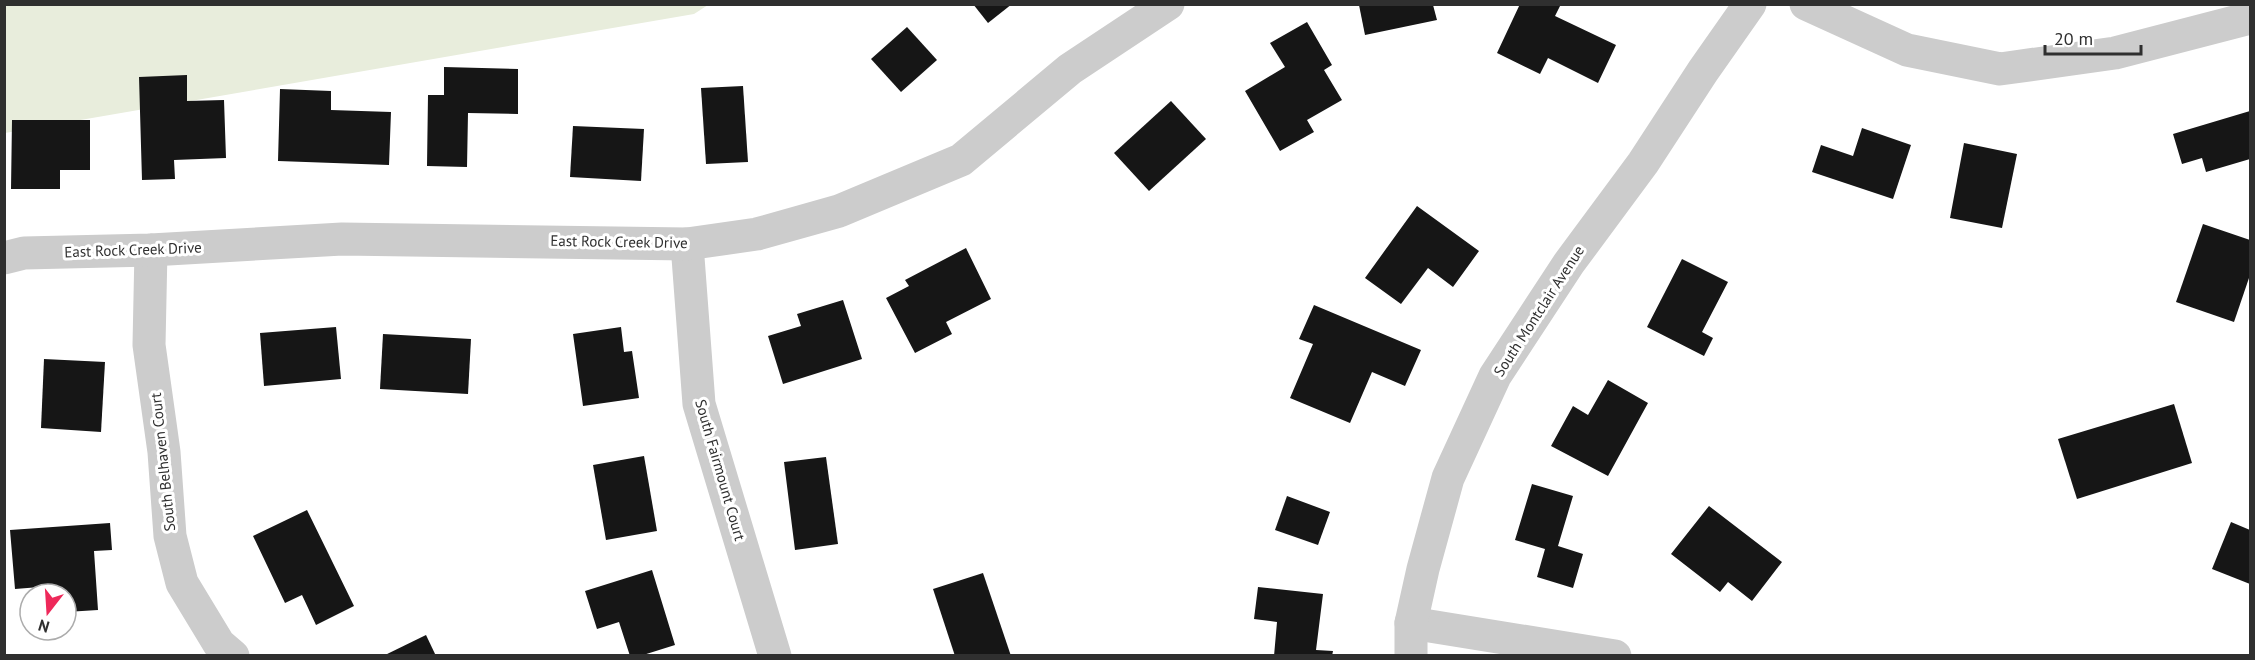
<svg xmlns="http://www.w3.org/2000/svg" width="2255" height="660" font-family="'PT Sans',sans-serif">
<style>
.green{fill:#e8eddc}
.building{fill:#161616}
.lines{fill:none;stroke-linecap:round;stroke-linejoin:round}
.minor{stroke:#ccc;stroke-width:33}
.labels{text-anchor:middle;stroke-width:6;stroke-linejoin:round;paint-order:stroke}
.street-label{font-size:15px;fill:#2f2f2f;stroke:#fff}
</style>
<rect width="100%" height="100%" fill="#fff"/>
<path class="green" d="M5,5H708L694,14L5,133Z"/>
<g class="building">
<path d="M973,4H1012L988,23Z"/>
<path d="M1520,4H1561L1555,16L1616,45L1598,83L1548,58L1540,74L1497,53Z"/>
<path d="M1359,5H1433L1437,20L1365,35Z"/>
<path d="M1307,22L1332,65L1324,70L1342,100L1307,120L1314,132L1280,151L1245,91L1285,67L1270,43Z"/>
<path d="M907,27L937,60L901,92L871,59Z"/>
<path d="M444,67L518,69V114L468,113L467,167L427,166L428,95H444Z"/>
<path d="M187,75V101L224,100L226,158L174,160L175,179L142,180L139,77Z"/>
<path d="M743,86L748,162L706,164L701,88Z"/>
<path d="M280,89L331,91V110L391,112L389,165L278,161Z"/>
<path d="M1171,101L1206,139L1149,191L1114,153Z"/>
<path d="M2250,111V159L2206,172L2202,158L2182,164L2173,134Z"/>
<path d="M12,120H90V170H60V189H11Z"/>
<path d="M573,126L644,129L641,181L570,177Z"/>
<path d="M1862,128L1911,145L1893,199L1812,172L1821,145L1853,156Z"/>
<path d="M1964,143L2017,154L2002,228L1950,218Z"/>
<path d="M1417,206L1479,251L1453,287L1428,268L1401,304L1365,278Z"/>
<path d="M2203,224L2250,240V275L2234,322L2176,302Z"/>
<path d="M966,248L991,299L946,322L952,334L915,353L886,298L909,286L905,280Z"/>
<path d="M1682,259L1728,282L1702,332L1713,338L1704,356L1647,327Z"/>
<path d="M843,300L862,359L783,384L768,336L801,326L797,314Z"/>
<path d="M1314,305L1421,350L1405,386L1372,372L1350,423L1290,398L1313,344L1299,339Z"/>
<path d="M336,327L341,379L264,386L260,333Z"/>
<path d="M621,327L624,352L632,351L639,398L583,406L573,334Z"/>
<path d="M383,334L471,339L468,394L380,389Z"/>
<path d="M44,359L105,362L101,432L41,428Z"/>
<path d="M1608,380L1648,403L1608,476L1551,446L1573,406L1588,415Z"/>
<path d="M2174,404L2192,463L2077,499L2058,439Z"/>
<path d="M644,456L657,531L606,540L593,465Z"/>
<path d="M826,457L838,544L795,550L784,462Z"/>
<path d="M1532,484L1573,496L1558,546L1583,554L1573,588L1537,577L1545,549L1515,540Z"/>
<path d="M1287,496L1330,512L1318,545L1275,530Z"/>
<path d="M1709,506L1782,562L1752,601L1728,582L1720,592L1671,554Z"/>
<path d="M307,510L354,606L316,625L302,595L285,603L253,536Z"/>
<path d="M2231,522L2250,530V584L2212,569Z"/>
<path d="M110,523L112,550L94,551L98,610L66,612V594H41L40,587L15,589L10,530Z"/>
<path d="M652,570L675,645L640,656H630L619,622L597,629L585,591Z"/>
<path d="M983,573L1011,656H955L933,589Z"/>
<path d="M1258,587L1323,594L1316,650L1333,651L1332,656H1274L1277,622L1254,619Z"/>
<path d="M426,635L436,656H383Z"/>
</g>
<g class="lines">
<g class="minor">
<path d="M1806,4L1907,50L2000,69L2115,53L2250,18"/>
<path d="M687,244L699,404L775,656"/>
<path d="M151,250L149,345L164,452L170,536L182,583L219,644L233,656"/>
<path d="M4,258L24,253L151,250L342,239L687,244L757,234L839,211L961,160L1070,69L1168,4"/>
<path d="M1411,623L1615,656"/>
<path d="M1411,656V623L1423,569L1448,478L1495,376L1569,263L1643,163L1703,71L1750,4"/>
</g>
</g>
<g class="labels">
<g class="street-label">
<text transform="translate(619 242) rotate(1)" y="5">East Rock Creek Drive</text>
<text transform="translate(133 250) rotate(-2)" y="5">East Rock Creek Drive</text>
<text transform="translate(1539 311) rotate(-57)" y="5">South Montclair Avenue</text>
<text transform="translate(163 462) rotate(-96)" y="5">South Belhaven Court</text>
<text transform="translate(720 470) rotate(74)" y="5">South Fairmount Court</text>
</g>
</g>
<rect width="2255" height="660" fill="none" stroke="#2f2f2f" stroke-width="12"/>
<g transform="translate(48 612) rotate(197)"><circle r="28" fill="#ffffff" stroke="#acacac" stroke-width="1.5"/>
<path d="M0-4.5L10 22L0 15L-10 22Z" fill="#ee295a"/>
<text y="-9" font-size="16" font-weight="bold" text-anchor="middle" fill="#2f2f2f">N</text>
</g>
<path d="M2045 45v9h96v-9" fill="none" stroke="#2f2f2f" stroke-width="3"/>
<text x="2054" y="45" font-size="18" fill="#2f2f2f" stroke="#ffffff" stroke-width="4.5" paint-order="stroke">20 m</text>
</svg>
